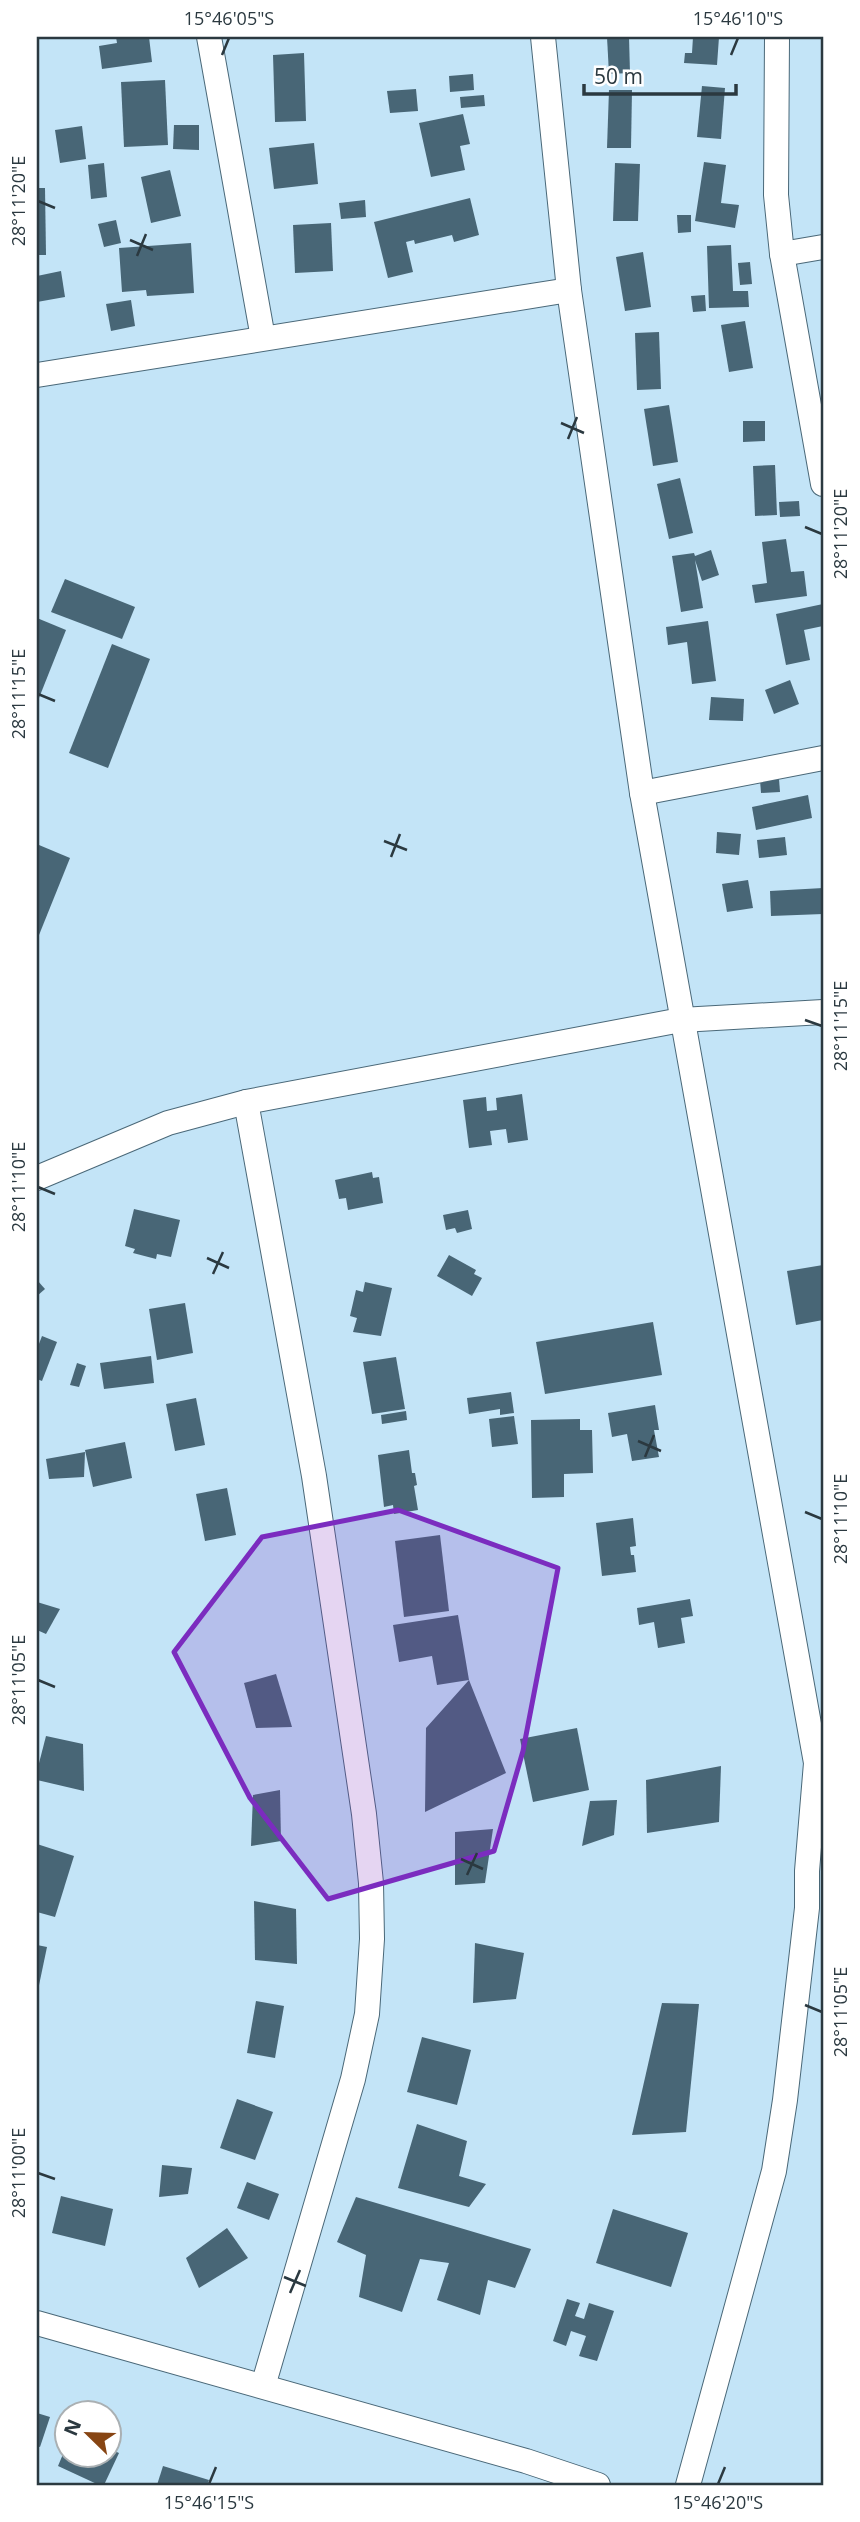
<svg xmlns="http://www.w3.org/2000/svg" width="860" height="2522" font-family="'Open Sans',sans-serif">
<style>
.building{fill:#486676}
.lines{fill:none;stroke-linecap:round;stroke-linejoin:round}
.minor-casing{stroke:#4a6878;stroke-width:26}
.minor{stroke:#fff;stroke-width:24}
.marked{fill:#7b2cbf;fill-opacity:0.2;stroke:#7b2cbf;stroke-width:5;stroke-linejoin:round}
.ticks{fill:none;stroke:#2b3940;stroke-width:2.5}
.neatline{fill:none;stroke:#2b3940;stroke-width:2.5}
.ticks-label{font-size:18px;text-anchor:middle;fill:#2b3940}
</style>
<rect width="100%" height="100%" fill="#c3e4f7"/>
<g class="building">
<path d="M116,37H149L152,62L102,69L99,46L117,43Z"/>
<path d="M607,37H629L630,73L609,74Z"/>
<path d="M693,37H719L717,65L684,63L685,53H692Z"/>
<path d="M304,53L306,121L275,122L273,55Z"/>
<path d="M473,74L474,90L450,92L449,76Z"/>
<path d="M165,80L168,145L124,147L121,82Z"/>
<path d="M702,86L725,88L721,139L697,137Z"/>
<path d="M416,89L418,111L390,113L387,91Z"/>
<path d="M609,90H632L631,148H607Z"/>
<path d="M484,95L485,106L461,108L460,97Z"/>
<path d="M463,114L470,144L460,146L465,170L431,177L419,123Z"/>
<path d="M174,125H199V150L173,149Z"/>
<path d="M82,126L86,159L60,163L55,130Z"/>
<path d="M314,143L318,184L274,189L269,148Z"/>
<path d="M704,162L726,165L721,203L739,205L735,228L695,221Z"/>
<path d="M104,163L107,197L91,199L88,165Z"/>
<path d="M615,163L640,164L638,221H613Z"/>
<path d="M170,170L181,216L151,223L141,177Z"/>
<path d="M37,188H45L46,255H37Z"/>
<path d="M470,198L479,235L454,242L452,235L415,244L414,240L406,242L413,272L388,278L374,222Z"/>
<path d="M365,200L366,217L341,219L339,203Z"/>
<path d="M677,215H691V232L678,233Z"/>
<path d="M116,220L121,243L104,247L98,224Z"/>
<path d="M331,223L333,271L295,273L293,225Z"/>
<path d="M191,243L194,293L147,296L146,290L122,292L119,248Z"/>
<path d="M731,245L733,291H748L749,307L709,308L707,246Z"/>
<path d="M643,252L651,307L625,311L616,257Z"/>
<path d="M750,262L752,284L740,285L738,263Z"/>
<path d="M61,271L65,297L37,302V276Z"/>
<path d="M705,295L706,311L693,312L691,296Z"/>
<path d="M131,300L135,326L111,331L106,304Z"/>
<path d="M745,321L753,368L729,372L721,325Z"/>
<path d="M659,332L661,389L637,390L635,333Z"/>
<path d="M669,405L678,462L653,466L644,409Z"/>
<path d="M743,421H765V441L743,442Z"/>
<path d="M775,465L777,515L755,516L753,466Z"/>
<path d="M680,478L693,533L669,539L657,484Z"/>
<path d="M799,501L800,516L780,517L779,502Z"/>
<path d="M786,539L791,572L804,571L807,596L755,603L752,585L767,583L762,542Z"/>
<path d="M711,550L719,575L702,581L695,560L703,608L681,612L672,556L694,553L695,556Z"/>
<path d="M65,579L135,607L122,639L51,612Z"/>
<path d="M823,604V626L804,630L810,660L786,665L776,614Z"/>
<path d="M37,618L66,630L37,703Z"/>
<path d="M708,621L716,681L692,684L687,642L668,645L666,627Z"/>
<path d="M112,644L150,659L108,768L69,753Z"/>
<path d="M790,680L799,704L774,714L765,690Z"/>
<path d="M711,697L744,699L743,721L709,720Z"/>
<path d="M779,779L780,792L761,793L760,780Z"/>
<path d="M808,795L812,818L756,830L752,807Z"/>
<path d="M717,832L741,834L739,855L716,853Z"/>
<path d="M785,837L787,855L759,858L757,840Z"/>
<path d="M39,845L70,858L37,940V852Z"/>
<path d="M748,880L753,908L727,912L722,884Z"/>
<path d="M823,888V914L771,916L770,891Z"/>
<path d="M522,1094L528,1140L508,1143L506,1129L490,1131L492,1145L469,1148L463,1100L486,1097L487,1111L497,1110L496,1098Z"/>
<path d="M372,1172L373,1178L379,1177L383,1203L348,1210L346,1198L339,1199L335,1180Z"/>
<path d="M134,1209L180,1220L171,1257L157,1254L156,1259L133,1253L135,1249L125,1246Z"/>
<path d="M468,1210L472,1229L457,1233L455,1228L446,1230L443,1215Z"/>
<path d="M449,1255L476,1270L474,1274L482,1278L472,1296L437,1276Z"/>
<path d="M823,1265V1320L796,1325L787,1271Z"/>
<path d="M37,1280L45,1289L37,1296Z"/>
<path d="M365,1282L392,1288L381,1336L353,1332L357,1318L350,1316L356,1290L363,1292Z"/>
<path d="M185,1303L193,1353L157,1360L149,1309Z"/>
<path d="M653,1322L662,1375L545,1394L536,1342Z"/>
<path d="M42,1336L57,1342L42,1381L37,1379V1349Z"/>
<path d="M151,1356L154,1383L104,1389L100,1363Z"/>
<path d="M396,1357L405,1409L372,1414L363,1362Z"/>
<path d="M77,1363L86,1366L79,1387L70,1385Z"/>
<path d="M511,1392L514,1413L500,1415V1409L469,1414L467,1398Z"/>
<path d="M196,1398L205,1445L175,1451L166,1404Z"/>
<path d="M655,1405L659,1430H654L659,1457L632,1461L627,1434L612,1437L608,1413Z"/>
<path d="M406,1411L407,1420L382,1424L381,1415Z"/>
<path d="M514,1416L518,1444L492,1447L489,1419Z"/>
<path d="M580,1419V1430H592L593,1473L564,1474V1497L532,1498L531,1420Z"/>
<path d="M125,1442L132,1478L93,1487L85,1450Z"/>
<path d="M409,1450L412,1473H415L417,1485L414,1486L418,1510L394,1514L393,1505L384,1507L378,1455Z"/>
<path d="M85,1452L84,1477L49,1479L46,1459Z"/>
<path d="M227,1488L236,1535L205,1541L196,1494Z"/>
<path d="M633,1518L636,1546L630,1547L631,1555H634L636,1572L602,1576L596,1523Z"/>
<path d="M440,1535L449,1611L404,1617L395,1541Z"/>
<path d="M690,1599L693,1616L681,1618L685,1643L658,1648L654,1622L639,1625L637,1608Z"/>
<path d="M37,1602L60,1609L46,1634L37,1630Z"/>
<path d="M458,1615L469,1680L506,1773L425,1812L426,1728L469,1680L437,1685L432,1656L399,1662L393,1625Z"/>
<path d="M276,1674L292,1727L256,1728L244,1683Z"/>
<path d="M577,1728L589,1790L533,1802L520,1739Z"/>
<path d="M46,1736L83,1744L84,1791L37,1780V1771Z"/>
<path d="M721,1766L719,1822L647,1833L646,1780Z"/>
<path d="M280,1790L281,1841L251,1846L253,1795Z"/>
<path d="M617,1800L614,1835L582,1846L590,1801Z"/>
<path d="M493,1829L485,1883L455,1885V1832Z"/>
<path d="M37,1844L74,1856L55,1917L37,1912Z"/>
<path d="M254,1901L296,1909L297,1964L255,1960Z"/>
<path d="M475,1943L524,1953L516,1999L473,2003Z"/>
<path d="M37,1945L47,1947L38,1990H37Z"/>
<path d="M256,2001L284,2006L275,2058L247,2053Z"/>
<path d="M662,2003L699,2004L686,2132L632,2135Z"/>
<path d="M422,2037L471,2050L457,2105L407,2092Z"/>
<path d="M237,2099L273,2112L255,2160L220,2148Z"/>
<path d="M417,2124L467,2141L459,2176L486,2184L469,2207L398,2188Z"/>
<path d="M162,2165L192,2168L188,2194L159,2197Z"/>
<path d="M247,2182L279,2194L269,2220L237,2208Z"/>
<path d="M61,2196L113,2209L105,2246L52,2233Z"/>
<path d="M356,2197L531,2249L515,2288L488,2280L480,2315L437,2300L449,2263L420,2259L402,2312L359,2297L366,2255L337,2242Z"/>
<path d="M613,2209L688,2233L671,2287L596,2263Z"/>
<path d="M227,2228L248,2258L199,2288L186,2258Z"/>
<path d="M567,2299L580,2303L575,2316L584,2319L589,2303L614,2311L597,2361L579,2356L586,2336L571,2331L566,2346L553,2341Z"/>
<path d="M37,2413L50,2417L40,2447L37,2446Z"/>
<path d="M66,2447V2456H108V2448L119,2453L104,2485H99L58,2466Z"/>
<path d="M163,2466L209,2480L207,2485H157Z"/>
</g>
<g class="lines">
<g class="minor-casing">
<g id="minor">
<path d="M209,37L263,338"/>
<path d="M543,37L569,290L642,793L816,1763L807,1871V1908L785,2100L774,2171L688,2485"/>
<path d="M777,37L776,195L782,254L823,484"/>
<path d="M782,254L823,247"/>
<path d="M37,375L569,290"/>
<path d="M642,793L823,758"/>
<path d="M246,1102L314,1476L364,1814L371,1883L372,1939L367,2014L353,2079L263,2386"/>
<path d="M37,1178L168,1123L246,1102L681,1020L823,1012"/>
<path d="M37,2323L526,2461L598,2485"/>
</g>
</g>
<use href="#minor" class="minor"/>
</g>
<path class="marked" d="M398,1510L558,1568L523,1751L494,1851L328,1899L250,1798L174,1652L262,1537Z"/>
<path class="ticks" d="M222,55L229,38M731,55L738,38M38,201L55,208M130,240L153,250M137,256L146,234M561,423L584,433M568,439L577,417M805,527L822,534M38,694L55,701M384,841L407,850M391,857L400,834M805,1020L822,1026M38,1187L55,1194M207,1258L229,1268M213,1274L223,1252M638,1441L661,1451M645,1457L654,1435M805,1512L822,1519M38,1680L55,1687M461,1859L483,1869M467,1875L477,1853M805,2005L822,2012M38,2173L55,2179M284,2277L306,2286M290,2293L300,2270M209,2484L216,2467M718,2484L725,2467"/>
<rect width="860" height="2522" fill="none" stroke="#ffffff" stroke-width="77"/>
<g transform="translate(88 2434) rotate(293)"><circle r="33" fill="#ffffff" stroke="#aab0b3" stroke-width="2"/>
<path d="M0-5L12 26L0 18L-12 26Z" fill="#874513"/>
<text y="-10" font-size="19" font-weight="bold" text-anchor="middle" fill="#2b3940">N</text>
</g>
<path d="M584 84v10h152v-10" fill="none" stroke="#2b3940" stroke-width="3.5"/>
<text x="594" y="84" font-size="21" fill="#2b3940" stroke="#ffffff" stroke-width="5" paint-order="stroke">50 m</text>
<rect x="38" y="38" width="784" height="2446" class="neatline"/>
<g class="ticks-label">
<text x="229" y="25">15°46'05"S</text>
<text x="738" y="25">15°46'10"S</text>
<text transform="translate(19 201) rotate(-90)" y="6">28°11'20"E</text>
<text transform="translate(841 534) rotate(-90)" y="6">28°11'20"E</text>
<text transform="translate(19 694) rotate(-90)" y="6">28°11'15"E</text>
<text transform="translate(841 1026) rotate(-90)" y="6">28°11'15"E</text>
<text transform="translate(19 1187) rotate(-90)" y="6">28°11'10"E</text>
<text transform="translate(841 1519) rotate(-90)" y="6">28°11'10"E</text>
<text transform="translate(19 1680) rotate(-90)" y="6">28°11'05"E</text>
<text transform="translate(841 2012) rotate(-90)" y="6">28°11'05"E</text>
<text transform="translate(19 2173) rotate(-90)" y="6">28°11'00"E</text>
<text x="209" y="2509">15°46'15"S</text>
<text x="718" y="2509">15°46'20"S</text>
</g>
</svg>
